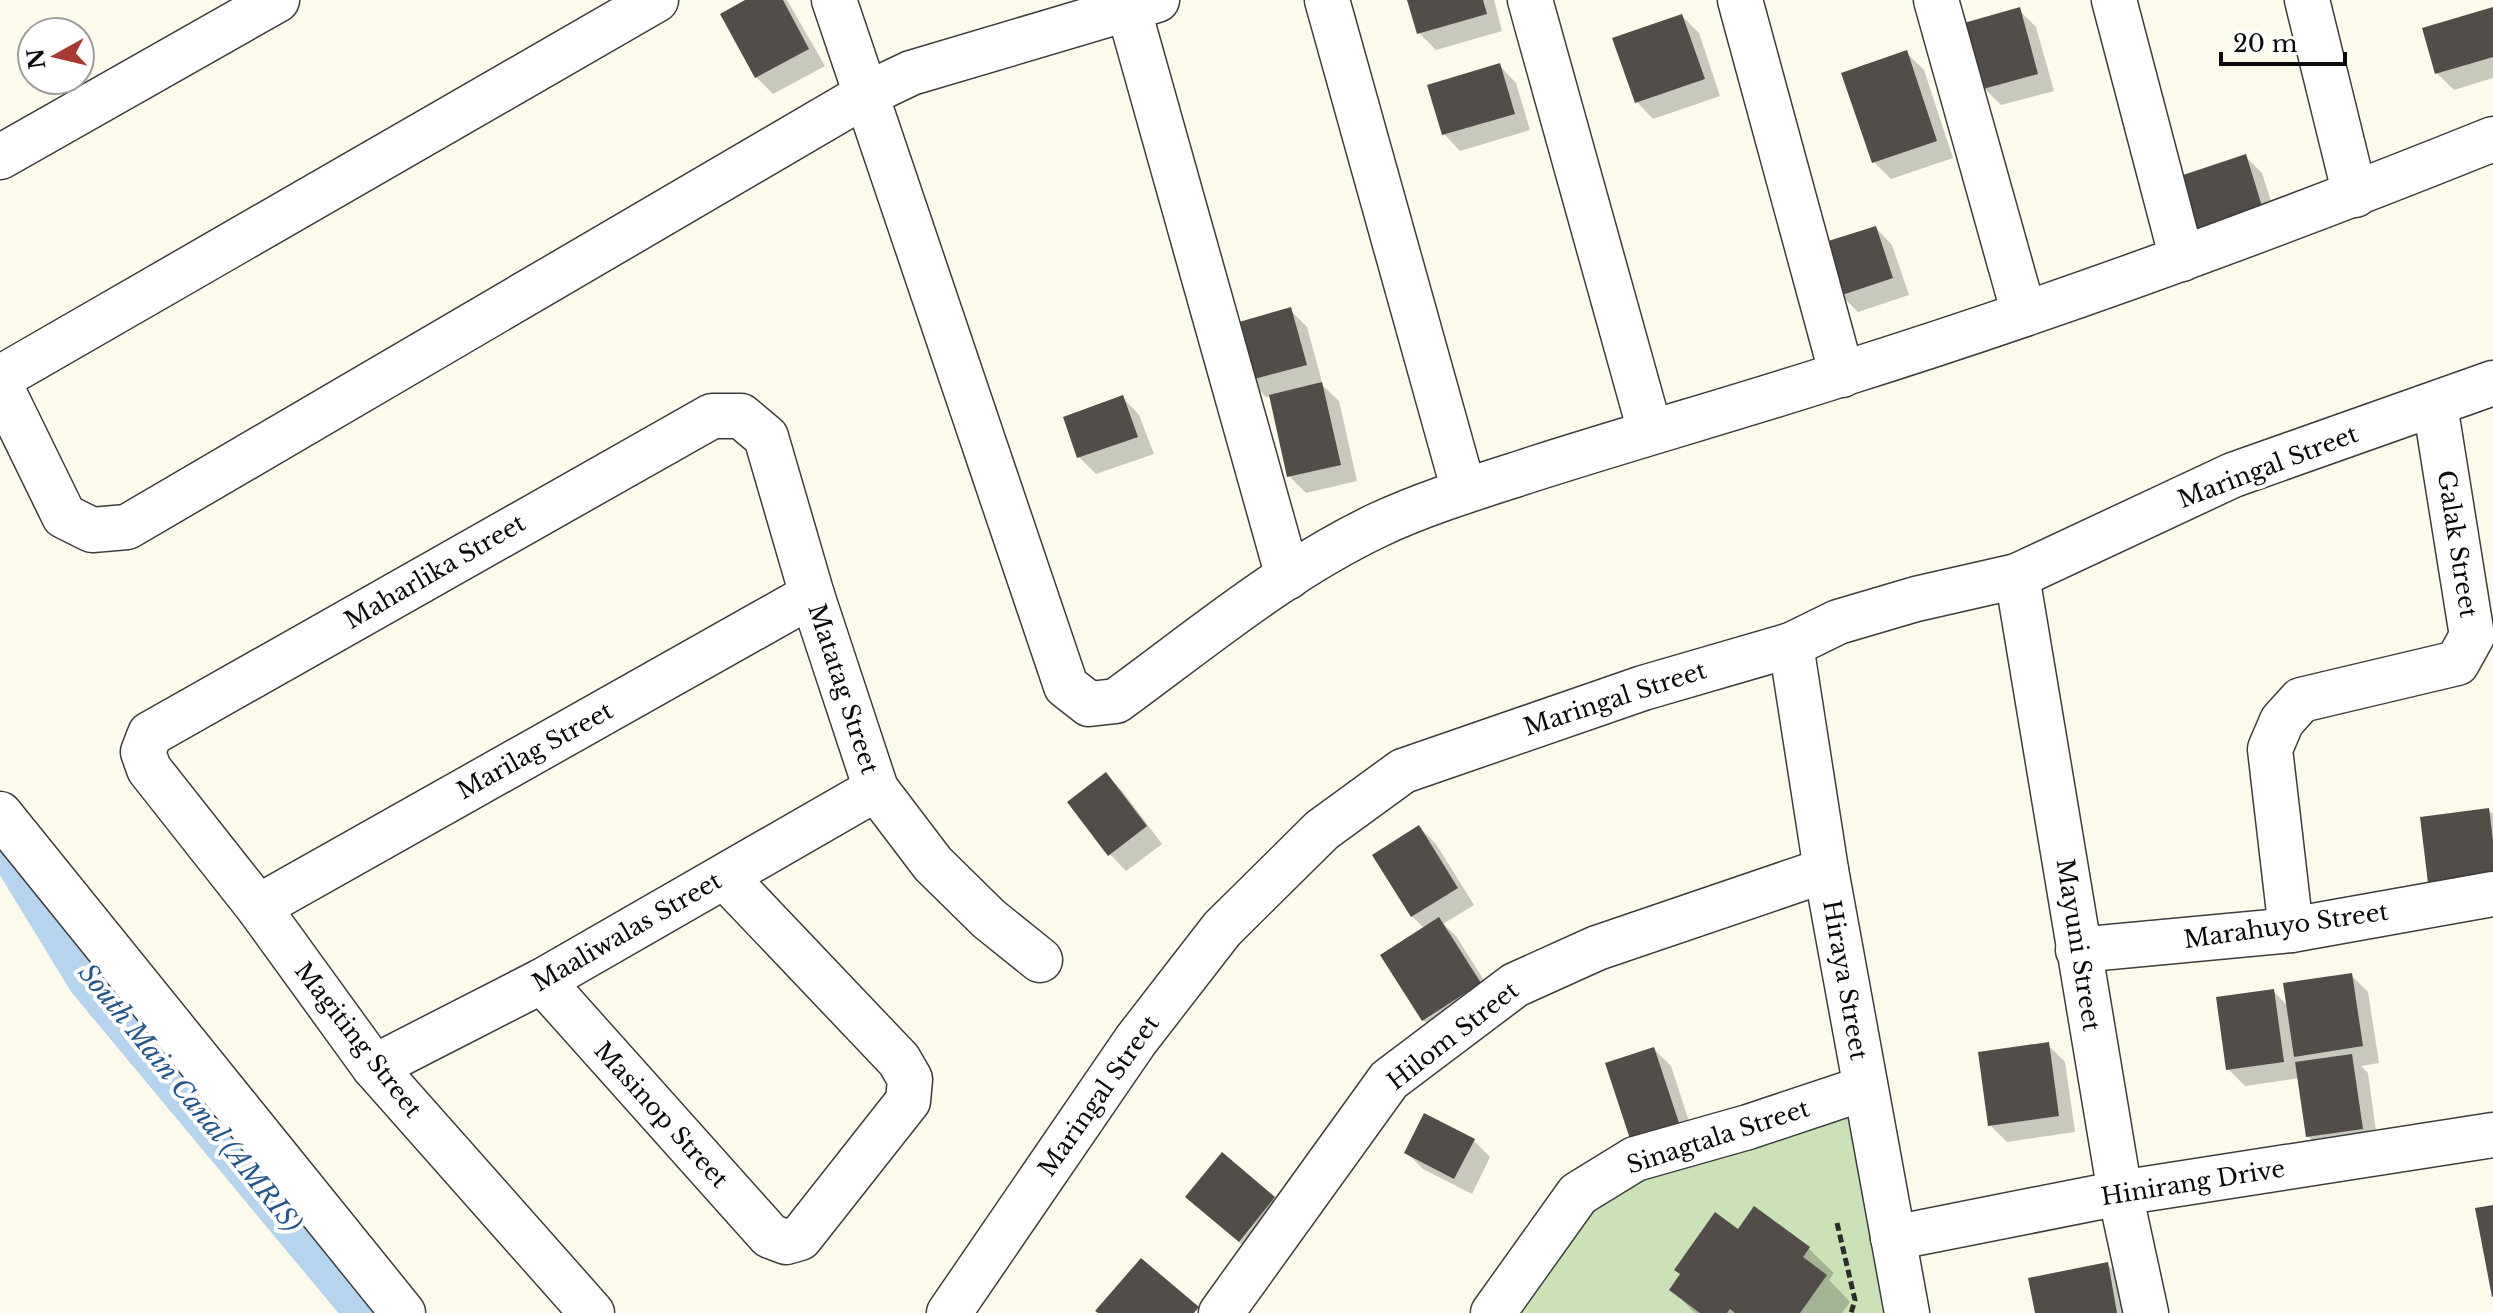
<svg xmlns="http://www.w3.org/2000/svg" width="2493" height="1313" font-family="'Libre Baskerville',serif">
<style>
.green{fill:#cbe2b9}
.shadow{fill:#0003}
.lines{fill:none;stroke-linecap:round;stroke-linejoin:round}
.canal{stroke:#b6d4ed;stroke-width:44}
.building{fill:#524d48}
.minor-casing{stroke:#3d3d3d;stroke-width:47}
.path{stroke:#2c2c2c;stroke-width:5;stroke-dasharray:8 4;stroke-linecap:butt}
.minor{stroke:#fff;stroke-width:44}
.labels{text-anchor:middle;stroke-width:8;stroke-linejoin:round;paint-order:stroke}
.street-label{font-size:24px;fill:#0a0a0a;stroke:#fff}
.water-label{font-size:26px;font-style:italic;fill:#25568b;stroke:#fff}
</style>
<rect width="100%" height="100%" fill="#fcfaeb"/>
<path class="green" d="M1856,1115L1892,1313H1513L1553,1248L1632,1176Z"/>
<g class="shadow">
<path d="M749,0H787L825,66L773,94L756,77Z"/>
<path d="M1409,0H1494L1502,31L1436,50L1419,33Z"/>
<path d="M2493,9V78L2454,90L2437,73Z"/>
<path d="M2019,10L2036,27L2054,91L2001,105L1984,88Z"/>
<path d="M1682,16L1699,33L1720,96L1653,119L1637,102Z"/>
<path d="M1907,53L1924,70L1953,158L1891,179L1874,162Z"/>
<path d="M1500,66L1516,83L1530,130L1460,151L1444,134Z"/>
<path d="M2245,156L2262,173L2280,229L2183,177Z"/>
<path d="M1876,228L1892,245L1909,295L1858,312L1841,295Z"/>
<path d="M1290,310L1307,327L1322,382H1319L1339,401L1357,481L1306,493L1289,476L1271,396L1266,397L1249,380Z"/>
<path d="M1123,398L1139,415L1154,454L1096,474L1079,457Z"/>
<path d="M1106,775L1123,792L1162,844L1126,871L1110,854Z"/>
<path d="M2488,810L2493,814V894L2447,899L2430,882Z"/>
<path d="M1419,827L1436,844L1474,905L1443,924L1456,936L1497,1001L1440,1037L1423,1020L1425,929L1412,916Z"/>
<path d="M2351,975L2368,992L2379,1063L2361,1066L2368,1073L2378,1146L2325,1153L2308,1136L2299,1078L2245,1086L2228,1069L2273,991L2288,1006Z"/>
<path d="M2048,1045L2065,1062L2075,1132L2007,1142L1990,1125Z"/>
<path d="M1654,1049L1671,1066L1697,1146L1651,1161Z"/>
<path d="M1473,1140L1490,1157L1472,1194L1423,1169L1406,1152Z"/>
<path d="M1222,1155L1291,1215L1256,1257L1188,1197Z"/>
<path d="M1755,1209L1809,1249L1834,1273L1829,1280L1850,1302L1842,1313H1695L1672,1290L1738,1232Z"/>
<path d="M2107,1264L2124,1281L2130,1313H2037Z"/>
</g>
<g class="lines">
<path class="canal" d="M8,846L89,979L367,1313"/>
</g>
<g class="building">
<path d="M745,0H783L809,49L755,78L720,14Z"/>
<path d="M1407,0H1483L1487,14L1417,34Z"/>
<path d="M2020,7L2038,74L1983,89L1964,23Z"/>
<path d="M2493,7V57L2435,74L2422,28Z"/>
<path d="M1682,14L1705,79L1635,103L1612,38Z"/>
<path d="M1907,50L1937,141L1872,163L1841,73Z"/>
<path d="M1500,63L1515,114L1442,135L1427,85Z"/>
<path d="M2246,154L2264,213L2199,233L2180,176Z"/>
<path d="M1876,226L1893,278L1839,296L1822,243Z"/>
<path d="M1291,307L1307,365L1247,381L1232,324Z"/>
<path d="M1322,382L1341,465L1287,477L1269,395Z"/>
<path d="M1123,395L1138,437L1077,458L1063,417Z"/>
<path d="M1106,772L1147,826L1108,856L1067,802Z"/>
<path d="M2489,808L2493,841V875L2428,883L2420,817Z"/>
<path d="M1419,825L1458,888L1411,917L1372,855Z"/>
<path d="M1439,917L1481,983L1422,1021L1380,955Z"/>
<path d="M2352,973L2363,1046L2294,1057L2283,983Z"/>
<path d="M2274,989L2284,1062L2226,1070L2216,997Z"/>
<path d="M2049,1042L2059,1116L1988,1126L1978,1052Z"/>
<path d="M1654,1047L1681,1129L1632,1145L1605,1063Z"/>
<path d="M2352,1054L2363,1129L2306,1137L2295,1062Z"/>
<path d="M1424,1113L1475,1139L1454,1179L1404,1153Z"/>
<path d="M1222,1152L1275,1197L1239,1242L1185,1197Z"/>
<path d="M2493,1205V1297H2492L2475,1208Z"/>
<path d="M1754,1206L1810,1247L1803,1257L1827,1275L1800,1313H1735L1730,1309L1727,1313H1700L1669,1290L1680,1274L1674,1270L1715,1212L1738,1229Z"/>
<path d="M1141,1258L1199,1307L1194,1313H1098L1095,1311Z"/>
<path d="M2108,1262L2117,1313H2035L2028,1278Z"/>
</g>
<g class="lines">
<g class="minor-casing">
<g id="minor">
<path d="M834,0L1066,686L1089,704L1116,701C1200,640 1283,570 1378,525C1427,502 1481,486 1533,469C1636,436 1740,407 1842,374C2062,305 2279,225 2493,139"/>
<path d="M1126,0L1288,577"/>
<path d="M1327,0L1464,491"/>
<path d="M1530,0L1650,431"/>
<path d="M1740,0L1842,375"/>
<path d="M1936,0L2024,314"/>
<path d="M2114,0L2182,259"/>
<path d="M2307,0L2355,195"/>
<path d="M0,157L277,0"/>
<path d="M0,378L656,0"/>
<path d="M0,385L64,516L92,530L127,527L867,94L911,73L1157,0"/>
<path d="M2017,576L2120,1193L2146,1313"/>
<path d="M1791,645L1826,870L1907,1313"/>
<path d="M0,814L403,1313"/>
<path d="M258,907L812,595"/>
<path d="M2291,930L2270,749L2282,721L2301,700L2457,663L2472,636L2435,405"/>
<path d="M2078,950L2291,930L2493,894"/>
<path d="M542,981L770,1236L786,1242L800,1238L908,1101L910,1079L899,1060L725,877"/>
<path d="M374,1067L542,981L876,789"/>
<path d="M1893,1238L2120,1193L2493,1135"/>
<path d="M592,1313L374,1067L258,907L149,769L143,752L150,734L712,416H741L766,437L812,595L876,789L933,864L989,919L1040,960"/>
<path d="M949,1313L1136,1040L1222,929L1322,830L1403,771L1643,688L1791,645L1838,622L1916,599L2017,576L2233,475L2493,383"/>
<path d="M1221,1313L1389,1080L1515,985L1597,948L1826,870"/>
<path d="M1493,1313L1578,1194L1635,1159L1748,1127L1865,1088"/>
</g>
</g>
<path class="path" d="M1837,1223L1855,1300L1851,1313"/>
<use href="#minor" class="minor"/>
</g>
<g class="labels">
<g class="street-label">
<text transform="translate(2268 467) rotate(-21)" y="8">Maringal Street</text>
<text transform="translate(2457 544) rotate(81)" y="8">Galak Street</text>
<text transform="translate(435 572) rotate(-30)" y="8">Maharlika Street</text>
<text transform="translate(843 689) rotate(72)" y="8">Matatag Street</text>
<text transform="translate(1615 699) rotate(-18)" y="8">Maringal Street</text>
<text transform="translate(535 751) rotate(-29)" y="8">Marilag Street</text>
<text transform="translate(2286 926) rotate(-8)" y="8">Marahuyo Street</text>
<text transform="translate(627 932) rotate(-30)" y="8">Maaliwalas Street</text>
<text transform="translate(2078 945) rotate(81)" y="8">Mayuni Street</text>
<text transform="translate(1845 980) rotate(80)" y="8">Hiraya Street</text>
<text transform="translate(1453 1036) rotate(-38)" y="8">Hilom Street</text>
<text transform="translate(358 1040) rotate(52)" y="8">Magiting Street</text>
<text transform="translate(1099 1096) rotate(-55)" y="8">Maringal Street</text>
<text transform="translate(661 1115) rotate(48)" y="8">Masinop Street</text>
<text transform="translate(1718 1137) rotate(-18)" y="8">Sinagtala Street</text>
<text transform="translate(2193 1183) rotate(-9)" y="8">Hinirang Drive</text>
</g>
<g class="water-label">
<text transform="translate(190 1098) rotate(51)" y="9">South Main Canal (AMRIS)</text>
</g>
</g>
<g transform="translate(56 56) rotate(262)"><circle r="38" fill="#ffffff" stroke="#9d9d9d" stroke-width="2"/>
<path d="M0-6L14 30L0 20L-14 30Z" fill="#a83a35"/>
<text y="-12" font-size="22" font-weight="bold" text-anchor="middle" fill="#0a0a0a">N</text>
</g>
<path d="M2221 52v12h124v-12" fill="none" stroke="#0a0a0a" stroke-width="4"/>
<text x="2233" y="52" font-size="24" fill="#0a0a0a" stroke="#ffffff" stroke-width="6" paint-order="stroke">20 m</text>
</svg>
